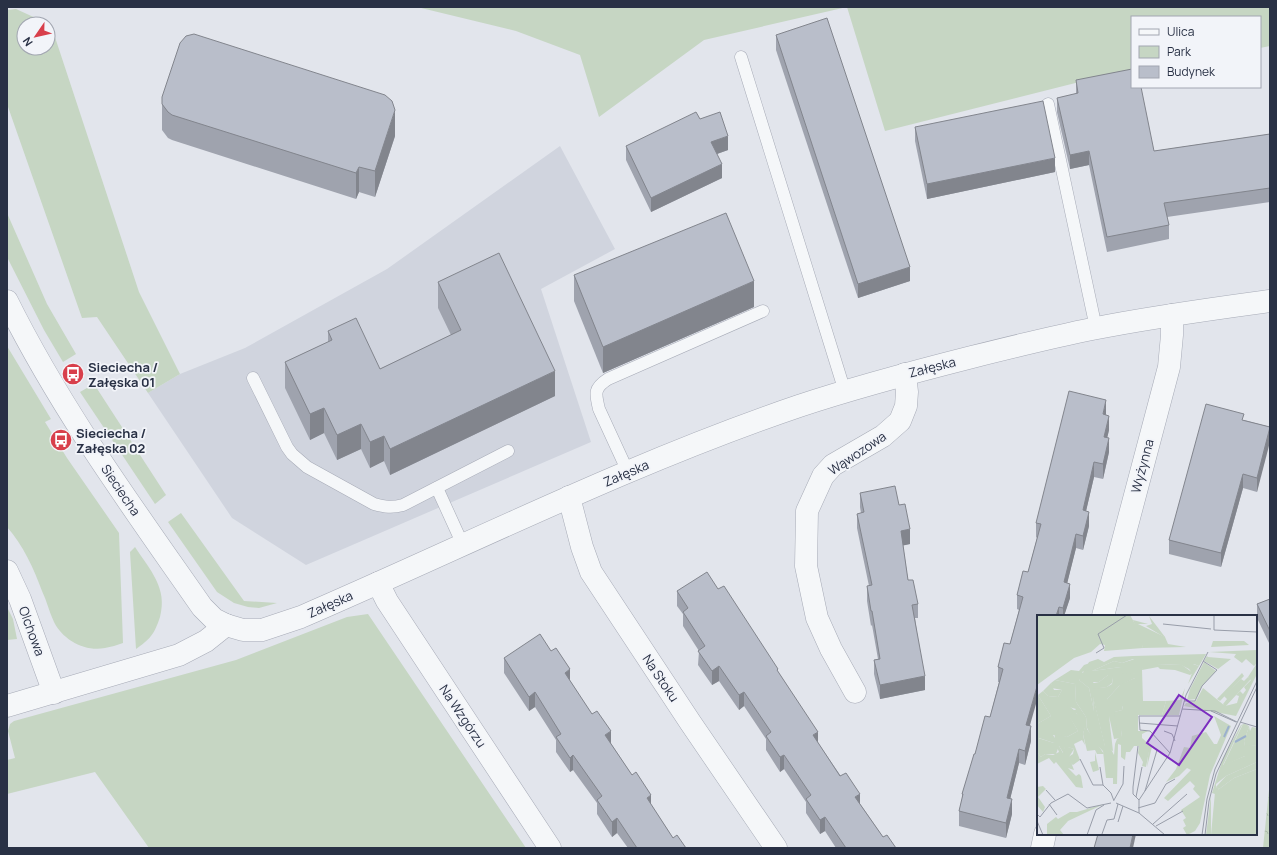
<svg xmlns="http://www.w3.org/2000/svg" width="1277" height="855" font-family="Manrope,sans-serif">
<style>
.built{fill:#d0d4de}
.green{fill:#c6d6c3;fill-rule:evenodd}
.forest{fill:url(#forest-crowns)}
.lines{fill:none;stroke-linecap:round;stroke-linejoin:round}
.service-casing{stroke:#a7abb7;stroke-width:13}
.minor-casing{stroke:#a7abb7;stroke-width:23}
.service{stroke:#f5f7f9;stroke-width:12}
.minor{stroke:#f5f7f9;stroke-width:22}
.wall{fill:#9fa3ae}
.shaded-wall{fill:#82858d}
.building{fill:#b9beca;stroke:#82858d}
.labels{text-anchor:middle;stroke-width:3.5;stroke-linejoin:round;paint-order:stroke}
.poi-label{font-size:13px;font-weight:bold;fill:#293145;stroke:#f2f4f9;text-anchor:start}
.street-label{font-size:13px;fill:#293145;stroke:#f2f4f9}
.inset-river{fill:none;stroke:#9bb0ce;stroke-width:2}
.inset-road{fill:none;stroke:#989da9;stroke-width:1}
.view{fill:#7b2cbf;fill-opacity:0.15;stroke:#7b2cbf;stroke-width:2}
.inset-edge{fill:none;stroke:#293145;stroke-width:2}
</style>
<defs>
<pattern id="forest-crowns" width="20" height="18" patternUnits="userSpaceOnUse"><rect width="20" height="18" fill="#c6d6c3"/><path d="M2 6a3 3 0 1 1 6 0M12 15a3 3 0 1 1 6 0" fill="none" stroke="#aab8a9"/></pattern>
</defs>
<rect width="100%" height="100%" fill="#e2e5ec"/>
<path class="built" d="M560,146L615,249L541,289L591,442L306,565L232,518L148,393L180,374L245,348L387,269Z"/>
<g class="green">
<path d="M417,7H1270V46L1260,48V17H1132V70L1119,72L885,131L847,7L704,40L599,117L580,55L516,31Z"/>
<path d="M16,9L51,25L139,292L180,374L148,393L97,317L82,318L7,104V10ZM24,24H48V48H24Z"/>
<path d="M7,213L47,304L76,354L63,362L44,330L7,257Z"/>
<path d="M7,346L51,419L45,422L67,458L119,533L123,643C117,645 111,647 105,648C85,652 63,640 54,622C49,612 47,601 42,591C34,569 23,545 7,527Z"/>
<path d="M94,384L166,495L155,504L80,392Z"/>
<path d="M181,513L244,601L277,603L259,608L248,607L234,603L217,592L168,522Z"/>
<path d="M135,547C150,570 168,588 160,617C154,635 150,639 136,649L130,552Z"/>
<path d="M7,607L13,619L17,639L7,640Z"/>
<path d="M368,614L526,848H149L95,772L7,794V760L15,758L8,731L10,724L14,721L236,660L347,617Z"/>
</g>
<path class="forest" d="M1270,780V848H1263Z"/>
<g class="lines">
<g class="service-casing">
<g id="service">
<path d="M741,57L845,392"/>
<path d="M1048,104L1096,328"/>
<path d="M253,378L287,447L292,454L307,467L374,504C385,507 392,508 403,505L508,451"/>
<path d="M628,472L599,409C595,393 594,388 608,379L763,311"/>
<path d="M437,488L463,545"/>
</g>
</g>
<g class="minor-casing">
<g id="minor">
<path d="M7,301C61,410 133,508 202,607L214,619L226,625L243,630H262L301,617C466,546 628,464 799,406C856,387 913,372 972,357C1012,347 1052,337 1092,329C1151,317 1211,309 1270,301"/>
<path d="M569,497L582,547L591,572L690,722L776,848"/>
<path d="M7,571L20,599L54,693"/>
<path d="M378,583L387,601L550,848"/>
<path d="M1103,616L1169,367L1172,335V315"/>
<path d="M855,692L831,649L817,618L806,566L807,511L823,476L833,465L883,436L900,421L906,406L907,392L905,374"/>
<path d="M7,706L179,655L206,641L226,625"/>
<path d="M1042,848L1045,834"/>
</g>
</g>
<use href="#service" class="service"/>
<use href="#minor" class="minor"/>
</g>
<g class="wall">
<path d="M776,35L910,281L858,298L776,50Z"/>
<path d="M1076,80L1154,151L1270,134V202L1167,217L1169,225V239L1107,252L1089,165L1070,169L1057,112V98L1076,94Z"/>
<path d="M162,97L395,136L375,197L359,192L356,199L172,140L168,138L162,130Z"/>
<path d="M700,119L728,150L717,154L722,178L651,212L626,160V146Z"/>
<path d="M915,127L1055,172L927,199L915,141Z"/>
<path d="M574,275L754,307L603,373L574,301Z"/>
<path d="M438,282L555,396L390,475L384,461L370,468L361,449L337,460L324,433L310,440L285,388V362L328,342V331L380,369L451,335L438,308Z"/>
<path d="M1106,414L1109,430L1107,438L1109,452L1103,479L1094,477L1086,511L1089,526L1083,550L1076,548L1067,583L1070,598L1064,616H1038L1030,726L1031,741L1025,765L1019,763L1010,799L1012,814L1006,838L959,826V811L962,799V794L975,754L990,717L999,682H998V667L1010,644L1019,610L1017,609V595L1028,572L1037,538L1036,537V523Z"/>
<path d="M1244,420L1270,427L1257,492L1243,488L1221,567L1169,554V540Z"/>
<path d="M860,493L899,505L910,544L903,545L908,580L918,604V618H915L925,690L880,699L874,674V660L878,659L872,625L871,626L867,601V586H869L857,528V514L861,513L860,507Z"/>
<path d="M718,589L778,672L818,743L883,837L896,848H836L825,831L820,834L806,813V802L784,769L780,772L766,750V739L744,706L739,710L719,681L712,685L698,665L699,651L683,626V614L677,606V591Z"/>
<path d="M1270,599V645L1257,618V604Z"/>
<path d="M504,658L570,681L673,838L686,848H628L617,833L612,837L597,814V803L573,770L570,772L556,752V740L535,707L529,711L504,673Z"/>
</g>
<g class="shaded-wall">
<path d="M395,110V136L375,197V171Z"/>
<path d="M728,136V150L711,156V142Z"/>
<path d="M1089,151V165L1070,169V155Z"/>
<path d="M1055,158V172L927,199V184Z"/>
<path d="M722,164V178L651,212V198Z"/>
<path d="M359,167V192L356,199V173Z"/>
<path d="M910,267V281L858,298V284Z"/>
<path d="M754,281V307L603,373V347Z"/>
<path d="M555,371V396L390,475V449Z"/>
<path d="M1106,400V414L1103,429V414Z"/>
<path d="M324,408V433L310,440V414Z"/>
<path d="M1109,416V430L1104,451V437Z"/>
<path d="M361,424V449L337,460V435Z"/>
<path d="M1270,427V442L1257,492V478Z"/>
<path d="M384,436V461L370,468V442Z"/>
<path d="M1109,438V452L1103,479V464Z"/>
<path d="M1094,462V477L1083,524V510Z"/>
<path d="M1243,474V488L1221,567V553Z"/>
<path d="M1089,512V526L1083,550V536Z"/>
<path d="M910,529V544L901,546V531Z"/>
<path d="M1076,534V548L1064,596V582Z"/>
<path d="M1070,584V598L1064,616H1063V608Z"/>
<path d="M1059,607V616H1056Z"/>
<path d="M719,666V681L712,685V671Z"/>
<path d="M570,669V684L565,673Z"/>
<path d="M925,676V690L880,699V685Z"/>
<path d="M1038,683V697L1026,739V725Z"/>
<path d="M535,692V707L529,711V697Z"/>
<path d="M744,692V706L739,710V695Z"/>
<path d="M1031,726V741L1025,765V751Z"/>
<path d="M611,731V745L605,735Z"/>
<path d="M818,732V746L813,735Z"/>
<path d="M1019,749V763L1007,812V798Z"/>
<path d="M573,755V770L570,772V758Z"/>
<path d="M784,755V769L780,772V757Z"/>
<path d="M860,794V808L855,797Z"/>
<path d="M651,795V809L647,798Z"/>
<path d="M1012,799V814L1006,838V823Z"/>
<path d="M825,817V831L820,834V820Z"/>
<path d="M617,818V833L612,837V822Z"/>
<path d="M1133,834H1136L1133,848H1130Z"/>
</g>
<g class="building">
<path d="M827,18L910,267L858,284L776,35Z"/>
<path d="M194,34L385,95L392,101L395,110L375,171L359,167L356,173L172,115L168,112L162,104V97L180,43L186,36Z"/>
<path d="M1132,69V87H1141L1154,151L1270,134V188L1164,203L1169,225L1107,237L1089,151L1070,155L1057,98L1078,93L1076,80Z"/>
<path d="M1043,101L1055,158L927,184L915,127Z"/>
<path d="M696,112L700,119L720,112L728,136L711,142L722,164L651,198L626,146Z"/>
<path d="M726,213L754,281L603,347L574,275Z"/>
<path d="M499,253L555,371L390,449L384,436L370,442L361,424L337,435L324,408L310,414L285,362L332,340L328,331L356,318L380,369L461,330L438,282Z"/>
<path d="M1069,391L1106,400L1103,414L1109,416L1104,437L1109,438L1103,464L1094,462L1083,510L1089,512L1083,536L1076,534L1064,582L1070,584L1063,608L1059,607L1056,616H1038V683L1026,725L1031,726L1025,751L1019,749L1007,798L1012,799L1006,823L959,811L963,794H962L974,754H975L985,716L990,717L1003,669L998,667L1004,643L1010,644L1023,597L1017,595L1023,571L1028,572L1041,524L1036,523Z"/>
<path d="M1206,404L1244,414L1242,420L1270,427L1257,478L1243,474L1221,553L1169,540Z"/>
<path d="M895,486L899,505L905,504L910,529L901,531L908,580H913L918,604L912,605L925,676L880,685L874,660L880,659L872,611H871L867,586L872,585L857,514L864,512L860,493Z"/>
<path d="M707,572L718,589L724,586L778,669L777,670L818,732L813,735L840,776L846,773L860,794L855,797L883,837L887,835L896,848H846L825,817L820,820L806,799L811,795L784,755L780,757L766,736L771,732L744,692L739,695L719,666L712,671L698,651L705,646L683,612L688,608L677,591Z"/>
<path d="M1270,599V631L1257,604Z"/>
<path d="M540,634L551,651L556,648L570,669L565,673L592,714L597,711L611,731L605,735L632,775L636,772L651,795L647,798L673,838L677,835L686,848H637L617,818L612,822L597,800L602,796L573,755L570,758L556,737L561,734L535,692L529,697L504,658Z"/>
<path d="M1098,834H1133L1130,848H1094Z"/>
</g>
<defs>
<g id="bus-disc" transform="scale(1.15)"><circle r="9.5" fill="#d83f4b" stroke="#f2f4f9"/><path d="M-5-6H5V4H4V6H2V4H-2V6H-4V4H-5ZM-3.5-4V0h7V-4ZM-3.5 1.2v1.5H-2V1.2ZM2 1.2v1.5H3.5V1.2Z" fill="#fff"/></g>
</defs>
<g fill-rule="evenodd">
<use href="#bus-disc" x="73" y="374"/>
<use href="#bus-disc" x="61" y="440"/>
</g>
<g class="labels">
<g class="poi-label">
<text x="88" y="372">Sieciecha /<tspan x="88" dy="15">Załęska 01</tspan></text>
<text x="76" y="438">Sieciecha /<tspan x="76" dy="15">Załęska 02</tspan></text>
</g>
<g class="street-label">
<text transform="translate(932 367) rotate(-14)" y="5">Załęska</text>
<text transform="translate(857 453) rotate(-34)" y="5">Wąwozowa</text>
<text transform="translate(1142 466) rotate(-75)" y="5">Wyżynna</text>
<text transform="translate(626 473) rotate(-23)" y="5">Załęska</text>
<text transform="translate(121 490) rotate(56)" y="5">Sieciecha</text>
<text transform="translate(330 604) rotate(-24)" y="5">Załęska</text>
<text transform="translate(32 631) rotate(70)" y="5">Olchowa</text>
<text transform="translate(661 678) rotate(56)" y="5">Na Stoku</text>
<text transform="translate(463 716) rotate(56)" y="5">Na Wzgórzu</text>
</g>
</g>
<g transform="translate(1037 615)">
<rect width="220" height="220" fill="#e2e5ec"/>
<path d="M96,5L111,9H101L128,22L131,29L149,32L106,33ZM220,35V48L217,51L209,44L205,48L197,42L199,39L172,37ZM169,39L162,51L157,49H120L145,50L156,58L153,60L138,55L123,54L121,52L105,55L106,50L96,44L85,48L77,46L55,56L84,52L98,59V63L82,71L70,84L77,90H86L85,95L78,97L85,115L84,123L77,124L72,101L76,136L68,132L56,82L57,96L52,73L42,65L52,47L61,44L67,47L77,42L96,41ZM71,60L76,63L75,69L70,72L60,73L56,67H62ZM170,41L171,42L194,44L181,54L167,46ZM167,47L179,56L165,71L159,84L150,85L153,74ZM220,48V59L199,101L147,91L149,88L159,86L166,73L188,91L200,88L202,81L199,80L203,76L206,79L209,75L207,72L214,65L211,62ZM205,58L207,61L183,86L180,84ZM18,65L38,69L39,87L49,102L50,114L67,139H60L58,135L50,136L46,119L48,111L39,98V94L32,92L33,102L41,116L30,122L16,120L19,125L17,128L2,123L0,130V109L14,101L1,80L6,76L11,81L21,82L25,75L15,73L14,68ZM148,73L142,100H125L129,86L143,85ZM177,101L194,111L173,160L163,208L158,216L150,220L146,213L149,211L146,205L149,203L144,195L163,182L156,174L158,171L153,166L131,186L127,183L154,155L150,153L142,161L129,167L139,154L147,132L153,133L155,121L169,117L177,129H180L184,120ZM208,109L212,111L213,116L215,112L220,113V130L208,132L207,126L212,112L205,110L186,150L208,141H220V147L189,161L179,169V172L182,174L178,179L175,178L186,143L204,110ZM22,131L26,138L28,131L37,134L32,142L37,155L31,153L39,161L42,159L44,161L46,173L39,172L19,147L17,149L12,143L0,149V137L4,142L8,139L16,140L22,137L20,132ZM102,131H113L109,152L105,151L106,147L101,138ZM174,180V220H169Z" fill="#c6d6c3" fill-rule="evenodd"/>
<path d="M112,1L128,22H127L109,11L115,9ZM176,26H207L212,30L174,32ZM101,43L109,47L105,55L106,86H129L125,100H101V116H111L105,119V123L115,132L110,152L112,131H97L93,137H89L88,145L84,142V130L81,129L80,169H76V163H69L66,136L57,127L50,113L49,102L39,87L38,69L18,65L34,55L42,56L47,50L53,48L56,50L52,55L45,57L47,59L42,65L52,73L57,96L56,81L68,131L74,134L77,140L78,129L80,124L84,122L85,115L80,114L77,97L85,95L86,91L72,92L70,84L84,69L98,63V59L85,58L84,52L55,56L77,46L85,48ZM117,45L147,46L162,51L151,69L155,58L152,54L144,50L120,49ZM71,60H75L76,63L75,68L70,72L56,74L52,69L62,67ZM14,68L17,75H25L21,82L11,81L6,76ZM1,80L14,101L0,109V82ZM31,90L37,95L43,93L39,98L49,109L46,119L48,130L45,125L37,129L43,145L36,150L28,144L36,139L37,134L34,133L28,132L27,139L22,131L19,139H8L4,142L0,137L1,123L17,128L18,118L30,122L41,116L27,93H30ZM206,109L212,112L207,126L208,131L220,130V141H208L186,151ZM58,137L62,155L56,157L53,147L58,146ZM220,147V154L197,163L182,174L179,172L189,161ZM6,171L9,174L1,182L8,192L6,197L0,190V172ZM67,189L31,206L23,215L27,220H10V209L19,202L21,204L33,197H40Z" fill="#c6d6c3"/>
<path d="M0,0H93L103,18L106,33L67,36L68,30L63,29L54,37L37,43L0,70ZM211,62L214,64L188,92L186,89L190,84L187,81L204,64L207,66ZM220,154V220H174L178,177L197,163Z" fill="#c6d6c3"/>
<path class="inset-river" d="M187,122L192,111M198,127L209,121"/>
<path class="inset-road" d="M177,0V15L220,17M126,9L174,14M59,38L67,33L61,19L90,0M147,86H158L165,71L180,55L166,46M145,94L178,96L200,107M174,96L199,107M203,107L220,112M102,108L141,111M127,116L135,119L138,126M101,131L96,172V179L102,185M133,138L113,116L103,115L102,101H143M43,144L56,170H66M63,152L66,170L74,178L77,186M9,175L18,185M108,176L120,135M99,182L105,152M77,185L86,169L87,151M79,188L102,198L128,220M12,189L20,200M101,193L118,188L129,169L138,164M102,198V185L133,138L149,80L171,37M0,199L3,202L14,188L31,179L50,193L74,188M0,206L6,220M81,207L86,191M116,209L150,179M119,211L146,196M65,219L70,205L77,204L81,189M50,220L59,195L67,190M165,220L170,184L178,154L220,66M168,220L172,186L179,159L220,72"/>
<path class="view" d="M142,80L175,102L142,150L110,128Z"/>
<rect width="220" height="220" class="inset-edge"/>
</g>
<rect width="1277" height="855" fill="none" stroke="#293145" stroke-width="16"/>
<rect x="1131" y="16" width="130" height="72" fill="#f2f4f9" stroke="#a2a6b1"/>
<rect x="1139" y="29" width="20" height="6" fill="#f5f7f9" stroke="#a2a6b1"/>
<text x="1167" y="36" font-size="12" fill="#293145">Ulica</text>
<rect x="1139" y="46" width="20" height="12" fill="#c6d6c3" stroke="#a2a6b1"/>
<text x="1167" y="56" font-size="12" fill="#293145">Park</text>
<rect x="1139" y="66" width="20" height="12" fill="#b9beca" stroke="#a2a6b1"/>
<text x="1167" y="76" font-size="12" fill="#293145">Budynek</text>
<g transform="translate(36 36) rotate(236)"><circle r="19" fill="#f2f4f9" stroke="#a2a6b1"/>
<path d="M0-3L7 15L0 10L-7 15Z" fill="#d83f4b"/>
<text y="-6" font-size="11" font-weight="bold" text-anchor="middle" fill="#293145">N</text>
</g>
</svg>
